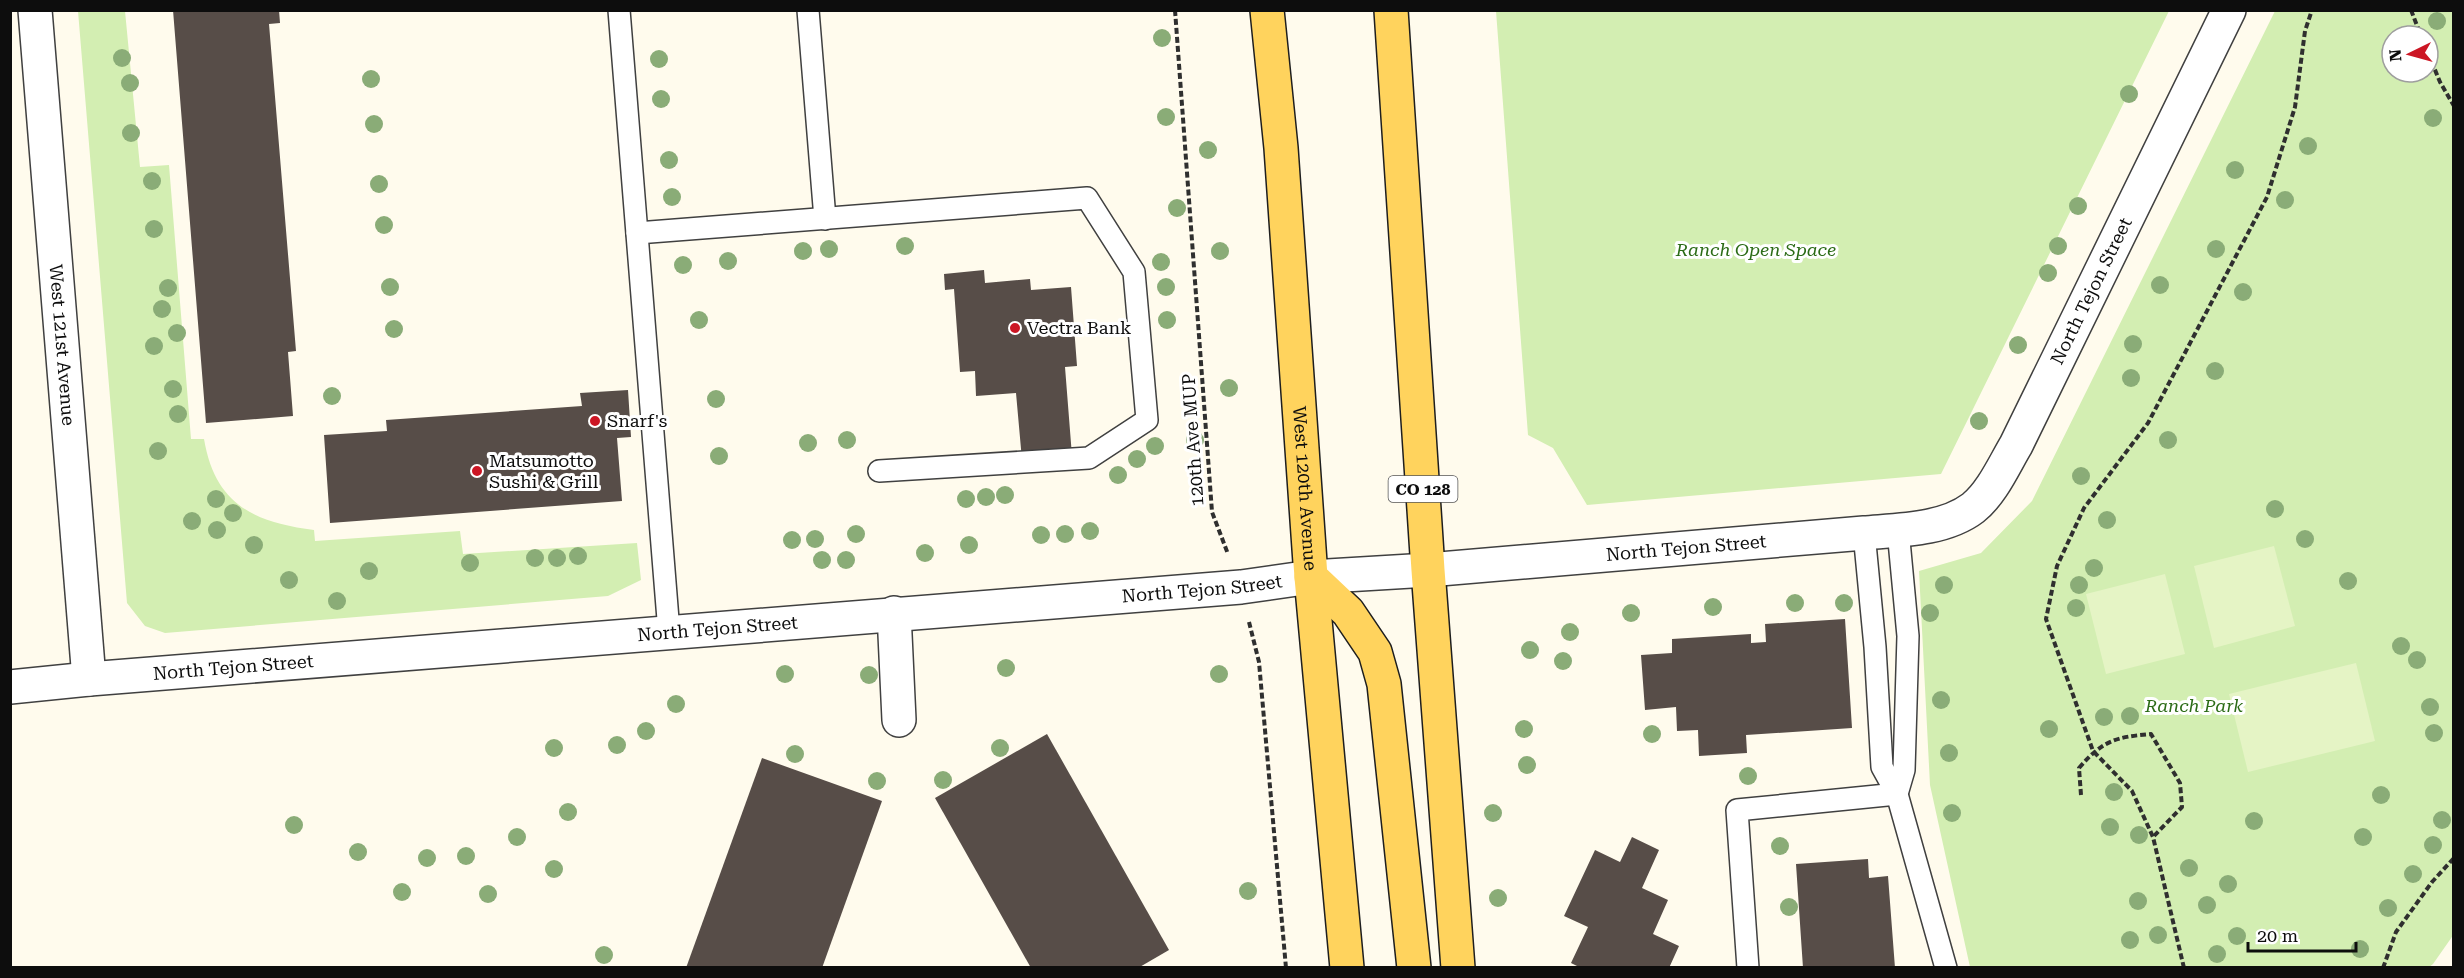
<svg xmlns="http://www.w3.org/2000/svg" width="2464" height="978" font-family="'Roboto Serif',serif">
<style>
.green{fill:#d3eeb2;fill-rule:evenodd}
.pitch{fill:#e5f4c5}
.building{fill:#574d48}
.lines{fill:none;stroke-linecap:round;stroke-linejoin:round}
.lane-casing{stroke:#404040;stroke-width:24}
.street-casing{stroke:#404040;stroke-width:36}
.primary-casing{stroke:#1e1e1e;stroke-width:36}
.path{stroke:#2f2f2f;stroke-width:4;stroke-dasharray:6 3;stroke-linecap:butt}
.lane{stroke:#fff;stroke-width:21}
.street{stroke:#fff;stroke-width:33}
.primary{stroke:#ffd35d;stroke-width:33}
.tree{fill:#8aac77}
.poi-dot{fill:#cc1624;stroke:#fff;stroke-width:2}
.labels{text-anchor:middle;stroke-width:6;stroke-linejoin:round;paint-order:stroke}
.shield{fill:#fff;stroke:#565656;stroke-width:1.5}
.shield-label{font-size:16px;font-weight:bold;fill:#0d0d0d}
.park-label{font-size:18px;font-style:italic;fill:#2b6b16;stroke:#fff}
.street-label{font-size:18px;fill:#0d0d0d;stroke:#fff}
.poi-label{font-size:18px;fill:#0d0d0d;stroke:#fff;text-anchor:start}
</style>
<rect width="100%" height="100%" fill="#fffbed"/>
<g class="green">
<path d="M78,11H125L140,167L169,165L191,439H204C215,504 253,522 314,530L315,541L460,531L463,554L637,543L641,580L608,596L165,633L145,626L127,603Z"/>
<path d="M1496,11V10L2169,11L1941,474L1587,505L1553,448L1528,435Z"/>
<path d="M2275,11H2453L2454,934L2433,964L2428,968L1970,967L1930,785L1919,571L1981,553L2032,501ZM2392,36H2428V72H2392Z"/>
</g>
<g class="pitch">
<path d="M2274,546L2295,626L2214,648L2194,566Z"/>
<path d="M2165,574L2185,654L2106,674L2086,594Z"/>
<path d="M2356,663L2375,741L2248,772L2229,694Z"/>
</g>
<g class="building">
<path d="M173,10H279L280,23L269,24L296,351L288,352L293,416L206,423Z"/>
<path d="M984,270L985,283L1030,279L1031,290L1071,287L1077,366L1065,367L1072,456L1022,460L1016,393L976,396L975,371L960,372L954,289L945,290L944,274Z"/>
<path d="M628,390L631,437L617,438L622,501L330,523L324,435L387,431L386,420L582,406L580,393Z"/>
<path d="M1845,619L1852,728L1746,735L1747,753L1699,756L1698,730L1677,731L1676,707L1645,710L1641,655L1672,653V639L1751,634V643L1766,642L1765,624Z"/>
<path d="M1047,734L1169,950L1138,968H1031L935,798Z"/>
<path d="M762,758L882,801L822,968H686Z"/>
<path d="M1632,837L1659,850L1642,888L1668,900L1653,934L1679,946L1669,968H1581L1571,963L1588,927L1564,916L1595,850L1620,862Z"/>
<path d="M1868,859L1869,878L1888,876L1895,968H1803L1796,864Z"/>
</g>
<g class="lines">
<g class="lane-casing">
<g id="lane">
<path d="M619,10L669,632"/>
<path d="M808,10L825,219"/>
<path d="M637,233L1087,198L1134,272L1147,420L1089,458L879,471"/>
<path d="M1864,533L1875,647L1882,767L1897,794L1946,968"/>
<path d="M1897,794L1904,770L1908,636L1898,530"/>
<path d="M1748,968L1737,810L1897,794"/>
</g>
</g>
<g class="street-casing">
<g id="street">
<path id="s1" d="M35,10L89,679"/>
<path d="M894,613L899,720"/>
<path id="s2" d="M10,687L89,679L1241,587L1311,577L1428,570L1864,533C1899,530 1944,530 1973,508C1992,493 2004,465 2016,445L2229,10"/>
</g>
</g>
<g class="primary-casing">
<g id="primary">
<path id="s3" d="M1267,10L1281,148L1311,577L1347,968"/>
<path d="M1391,10L1428,570L1458,968"/>
<path d="M1311,577L1348,612L1375,652L1384,684L1414,968"/>
</g>
</g>
<g class="path">
<path d="M1175,10L1212,512L1228,554"/>
<path d="M2411,10L2421,36"/>
<path d="M2428,53L2440,82L2454,106"/>
<path d="M1249,622L1259,662L1286,968"/>
<path d="M2081,795L2079,768C2103,740 2116,737 2151,734L2180,783L2182,807L2153,837"/>
<path d="M2184,968L2153,837L2132,791L2093,751L2046,619L2057,566L2084,508L2148,423L2267,197L2295,107L2305,31L2312,10"/>
<path d="M2383,968L2396,932L2432,882L2454,858"/>
</g>
<use href="#lane" class="lane"/>
<use href="#street" class="street"/>
<use href="#primary" class="primary"/>
</g>
<g class="tree">
<circle cx="2437" cy="21" r="9"/>
<circle cx="1162" cy="38" r="9"/>
<circle cx="122" cy="58" r="9"/>
<circle cx="659" cy="59" r="9"/>
<circle cx="371" cy="79" r="9"/>
<circle cx="130" cy="83" r="9"/>
<circle cx="2129" cy="94" r="9"/>
<circle cx="661" cy="99" r="9"/>
<circle cx="1166" cy="117" r="9"/>
<circle cx="2433" cy="118" r="9"/>
<circle cx="374" cy="124" r="9"/>
<circle cx="131" cy="133" r="9"/>
<circle cx="2308" cy="146" r="9"/>
<circle cx="1208" cy="150" r="9"/>
<circle cx="669" cy="160" r="9"/>
<circle cx="2235" cy="170" r="9"/>
<circle cx="152" cy="181" r="9"/>
<circle cx="379" cy="184" r="9"/>
<circle cx="672" cy="197" r="9"/>
<circle cx="2285" cy="200" r="9"/>
<circle cx="2078" cy="206" r="9"/>
<circle cx="1177" cy="208" r="9"/>
<circle cx="384" cy="225" r="9"/>
<circle cx="154" cy="229" r="9"/>
<circle cx="905" cy="246" r="9"/>
<circle cx="2058" cy="246" r="9"/>
<circle cx="829" cy="249" r="9"/>
<circle cx="2216" cy="249" r="9"/>
<circle cx="803" cy="251" r="9"/>
<circle cx="1220" cy="251" r="9"/>
<circle cx="728" cy="261" r="9"/>
<circle cx="1161" cy="262" r="9"/>
<circle cx="683" cy="265" r="9"/>
<circle cx="2048" cy="273" r="9"/>
<circle cx="2160" cy="285" r="9"/>
<circle cx="390" cy="287" r="9"/>
<circle cx="1166" cy="287" r="9"/>
<circle cx="168" cy="288" r="9"/>
<circle cx="2243" cy="292" r="9"/>
<circle cx="162" cy="309" r="9"/>
<circle cx="699" cy="320" r="9"/>
<circle cx="1167" cy="320" r="9"/>
<circle cx="394" cy="329" r="9"/>
<circle cx="177" cy="333" r="9"/>
<circle cx="2133" cy="344" r="9"/>
<circle cx="2018" cy="345" r="9"/>
<circle cx="154" cy="346" r="9"/>
<circle cx="2215" cy="371" r="9"/>
<circle cx="2131" cy="378" r="9"/>
<circle cx="1229" cy="388" r="9"/>
<circle cx="173" cy="389" r="9"/>
<circle cx="332" cy="396" r="9"/>
<circle cx="716" cy="399" r="9"/>
<circle cx="178" cy="414" r="9"/>
<circle cx="1979" cy="421" r="9"/>
<circle cx="847" cy="440" r="9"/>
<circle cx="1195" cy="440" r="9"/>
<circle cx="2168" cy="440" r="9"/>
<circle cx="808" cy="443" r="9"/>
<circle cx="1155" cy="446" r="9"/>
<circle cx="158" cy="451" r="9"/>
<circle cx="719" cy="456" r="9"/>
<circle cx="1137" cy="459" r="9"/>
<circle cx="1118" cy="475" r="9"/>
<circle cx="2081" cy="476" r="9"/>
<circle cx="1005" cy="495" r="9"/>
<circle cx="986" cy="497" r="9"/>
<circle cx="216" cy="499" r="9"/>
<circle cx="966" cy="499" r="9"/>
<circle cx="2275" cy="509" r="9"/>
<circle cx="233" cy="513" r="9"/>
<circle cx="2107" cy="520" r="9"/>
<circle cx="192" cy="521" r="9"/>
<circle cx="217" cy="530" r="9"/>
<circle cx="1090" cy="531" r="9"/>
<circle cx="856" cy="534" r="9"/>
<circle cx="1065" cy="534" r="9"/>
<circle cx="1041" cy="535" r="9"/>
<circle cx="815" cy="539" r="9"/>
<circle cx="2305" cy="539" r="9"/>
<circle cx="792" cy="540" r="9"/>
<circle cx="254" cy="545" r="9"/>
<circle cx="969" cy="545" r="9"/>
<circle cx="925" cy="553" r="9"/>
<circle cx="578" cy="556" r="9"/>
<circle cx="535" cy="558" r="9"/>
<circle cx="557" cy="558" r="9"/>
<circle cx="822" cy="560" r="9"/>
<circle cx="846" cy="560" r="9"/>
<circle cx="470" cy="563" r="9"/>
<circle cx="2094" cy="568" r="9"/>
<circle cx="369" cy="571" r="9"/>
<circle cx="289" cy="580" r="9"/>
<circle cx="2348" cy="581" r="9"/>
<circle cx="1944" cy="585" r="9"/>
<circle cx="2079" cy="585" r="9"/>
<circle cx="337" cy="601" r="9"/>
<circle cx="1795" cy="603" r="9"/>
<circle cx="1844" cy="603" r="9"/>
<circle cx="1713" cy="607" r="9"/>
<circle cx="2076" cy="608" r="9"/>
<circle cx="1631" cy="613" r="9"/>
<circle cx="1930" cy="613" r="9"/>
<circle cx="1570" cy="632" r="9"/>
<circle cx="2401" cy="646" r="9"/>
<circle cx="1530" cy="650" r="9"/>
<circle cx="2417" cy="660" r="9"/>
<circle cx="1563" cy="661" r="9"/>
<circle cx="1006" cy="668" r="9"/>
<circle cx="785" cy="674" r="9"/>
<circle cx="1219" cy="674" r="9"/>
<circle cx="869" cy="675" r="9"/>
<circle cx="1941" cy="700" r="9"/>
<circle cx="676" cy="704" r="9"/>
<circle cx="2430" cy="707" r="9"/>
<circle cx="2130" cy="716" r="9"/>
<circle cx="2104" cy="717" r="9"/>
<circle cx="1524" cy="729" r="9"/>
<circle cx="2049" cy="729" r="9"/>
<circle cx="646" cy="731" r="9"/>
<circle cx="2434" cy="733" r="9"/>
<circle cx="1652" cy="734" r="9"/>
<circle cx="617" cy="745" r="9"/>
<circle cx="554" cy="748" r="9"/>
<circle cx="1000" cy="748" r="9"/>
<circle cx="1949" cy="753" r="9"/>
<circle cx="795" cy="754" r="9"/>
<circle cx="1527" cy="765" r="9"/>
<circle cx="1748" cy="776" r="9"/>
<circle cx="943" cy="780" r="9"/>
<circle cx="877" cy="781" r="9"/>
<circle cx="2114" cy="792" r="9"/>
<circle cx="2381" cy="795" r="9"/>
<circle cx="568" cy="812" r="9"/>
<circle cx="1493" cy="813" r="9"/>
<circle cx="1952" cy="813" r="9"/>
<circle cx="2442" cy="820" r="9"/>
<circle cx="2254" cy="821" r="9"/>
<circle cx="294" cy="825" r="9"/>
<circle cx="2110" cy="827" r="9"/>
<circle cx="2139" cy="835" r="9"/>
<circle cx="517" cy="837" r="9"/>
<circle cx="2363" cy="837" r="9"/>
<circle cx="2433" cy="845" r="9"/>
<circle cx="1780" cy="846" r="9"/>
<circle cx="358" cy="852" r="9"/>
<circle cx="466" cy="856" r="9"/>
<circle cx="427" cy="858" r="9"/>
<circle cx="2189" cy="868" r="9"/>
<circle cx="554" cy="869" r="9"/>
<circle cx="2413" cy="874" r="9"/>
<circle cx="2228" cy="884" r="9"/>
<circle cx="1248" cy="891" r="9"/>
<circle cx="402" cy="892" r="9"/>
<circle cx="488" cy="894" r="9"/>
<circle cx="1498" cy="898" r="9"/>
<circle cx="2138" cy="901" r="9"/>
<circle cx="2207" cy="905" r="9"/>
<circle cx="1789" cy="907" r="9"/>
<circle cx="2388" cy="908" r="9"/>
<circle cx="2158" cy="935" r="9"/>
<circle cx="2237" cy="936" r="9"/>
<circle cx="2130" cy="940" r="9"/>
<circle cx="2360" cy="949" r="9"/>
<circle cx="2217" cy="954" r="9"/>
<circle cx="604" cy="955" r="9"/>
</g>
<g class="poi-dot">
<circle cx="1015" cy="328" r="6"/>
<circle cx="595" cy="421" r="6"/>
<circle cx="477" cy="471" r="6"/>
</g>
<g class="labels">
<rect class="shield" x="1388.5" y="476" width="69" height="26" rx="4.5"/>
<g class="shield-label">
<text x="1423" y="495">CO 128</text>
</g>
<g class="park-label">
<text x="1756" y="256">Ranch Open Space</text>
<text x="2194" y="712">Ranch Park</text>
</g>
<g class="street-label">
<text dy="6" stroke="none"><textPath href="#s2" startOffset="2222">North Tejon Street</textPath></text>
<text dy="6" stroke="none"><textPath href="#s1" startOffset="336">West 121st Avenue</textPath></text>
<text transform="translate(1193 440) rotate(-94)" y="6">120th Ave MUP</text>
<text dy="6" stroke="none"><textPath href="#s3" startOffset="480">West 120th Avenue</textPath></text>
<text dy="6" stroke="none"><textPath href="#s2" startOffset="1682">North Tejon Street</textPath></text>
<text dy="6" stroke="none"><textPath href="#s2" startOffset="1196">North Tejon Street</textPath></text>
<text dy="6" stroke="none"><textPath href="#s2" startOffset="710">North Tejon Street</textPath></text>
<text dy="6" stroke="none"><textPath href="#s2" startOffset="224">North Tejon Street</textPath></text>
</g>
<g class="poi-label">
<text x="1027" y="334">Vectra Bank</text>
<text x="607" y="427">Snarf's</text>
<text x="489" y="467">Matsumotto<tspan x="489" dy="21">Sushi &amp; Grill</tspan></text>
</g>
</g>
<rect width="2464" height="978" fill="none" stroke="#0d0d0d" stroke-width="24"/>
<g transform="translate(2410 54) rotate(265)"><circle r="28" fill="#ffffff" stroke="#9e9e9e" stroke-width="1.5"/>
<path d="M0-4.5L10 22L0 15L-10 22Z" fill="#cc1624"/>
<text y="-9" font-size="16" font-weight="bold" text-anchor="middle" fill="#0d0d0d">N</text>
</g>
<path d="M2248 942v9h108v-9" fill="none" stroke="#0d0d0d" stroke-width="3"/>
<text x="2257" y="942" font-size="18" fill="#0d0d0d" stroke="#ffffff" stroke-width="4.5" paint-order="stroke">20 m</text>
</svg>
